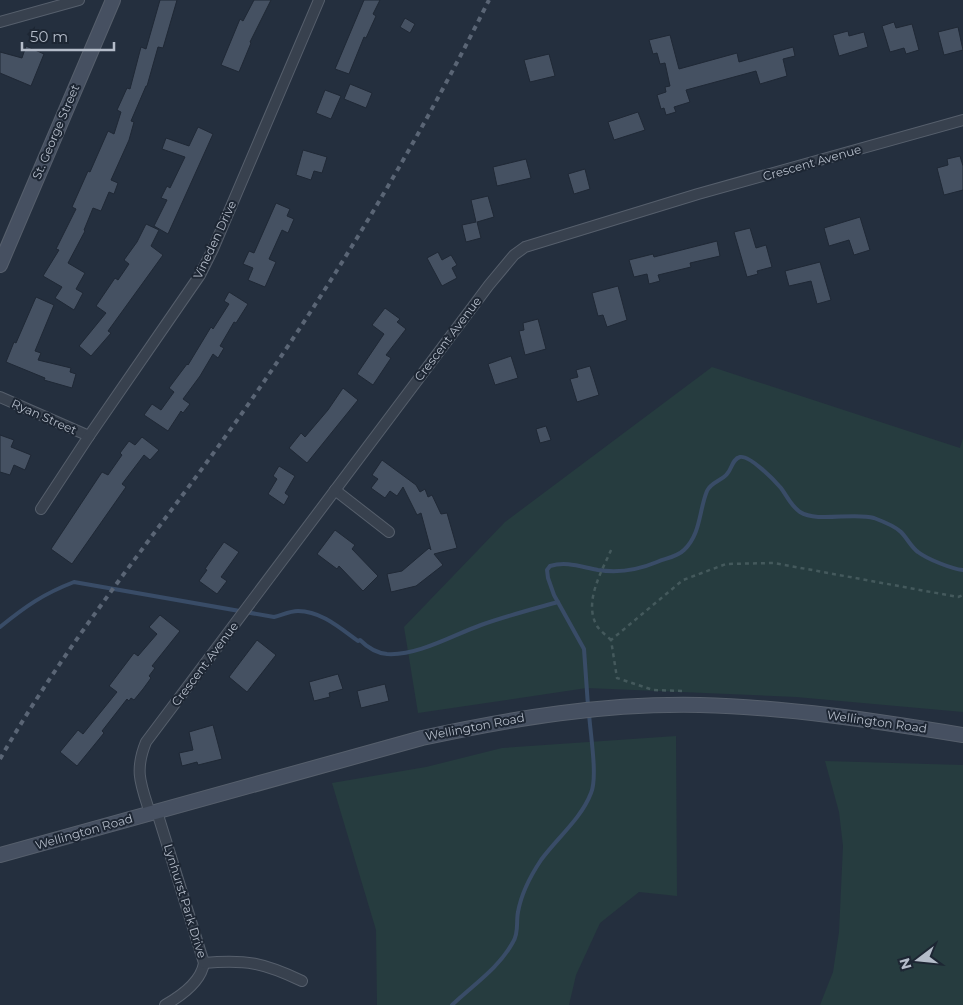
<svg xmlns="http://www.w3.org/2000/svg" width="963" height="1005" font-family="Montserrat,sans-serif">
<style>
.green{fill:#263c3f}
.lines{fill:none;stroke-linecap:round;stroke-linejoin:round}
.stream{stroke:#394c67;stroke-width:4}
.building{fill:#455162;stroke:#1f2835}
.street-casing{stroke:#565f6c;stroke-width:12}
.secondary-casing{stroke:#565f6c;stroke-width:16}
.path{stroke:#44595c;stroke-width:2.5;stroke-dasharray:4 4;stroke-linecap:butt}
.street{stroke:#38414e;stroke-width:10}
.secondary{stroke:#465061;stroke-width:14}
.rail{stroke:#5a6575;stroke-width:4;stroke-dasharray:5 5;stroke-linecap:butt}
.labels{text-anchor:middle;stroke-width:4;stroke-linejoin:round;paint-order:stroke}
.street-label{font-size:12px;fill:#b4bcc9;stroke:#1d2633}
</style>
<rect width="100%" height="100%" fill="#242f3e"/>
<g class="green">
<path d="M712,367L960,448L963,438V712L796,697L587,688L418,713L404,627L505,522Z"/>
<path d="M676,736L677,896L639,892L600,923L576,975L569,1005H377L376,930L332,783L426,767L502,748Z"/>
<path d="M825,761L963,765V1005H820L833,972L839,932L843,846L839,812Z"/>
</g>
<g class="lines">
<g class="stream">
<path d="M0,627C26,606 43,594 74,582L274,617C282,615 290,611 298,611C321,611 340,628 358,641L360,640C367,647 377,653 387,654C418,656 453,635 481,625C506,616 533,609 558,602"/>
<path d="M588,706L584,649L554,595L548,578L547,570L550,566C567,561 581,567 598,570C618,573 638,570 657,562C666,558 677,557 684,550C701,534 699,510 707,491C711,482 721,481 727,474C732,469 732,459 740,457C750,455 775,481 781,488C787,496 791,506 800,512C817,523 853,512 874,518C882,521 895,526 901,532C907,538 911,547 918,552C927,559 952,569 963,570"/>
<path d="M452,1005C473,985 499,968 513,942C519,933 516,922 518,912C521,895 531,875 541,860C557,838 581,819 591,793C598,777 590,732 589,713"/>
</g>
</g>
<g class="building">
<path d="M160,0H177L163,48L158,47L147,86H146L131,121L134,122L129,140L111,180L118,183L114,194L109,192L101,211L93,208L84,230L85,231L68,263L85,273L76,289L83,293L74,310L55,298L62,287L43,276L59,250L56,249L76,209L72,207L88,171L90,172L108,131L114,134L121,112L117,110L127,88L130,89L141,47L146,49Z"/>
<path d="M254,0H271L250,42L251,43L239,72L221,65L240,19L243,21Z"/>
<path d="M364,0H380L373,14L376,16L366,38L364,37L349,74L335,69Z"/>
<path d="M405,18L415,24L410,33L400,27Z"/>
<path d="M894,22L896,28L912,24L919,50L906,54L904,48L890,52L882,26Z"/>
<path d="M958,27L963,50L944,55L938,32Z"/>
<path d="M848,31L849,36L864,32L868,47L839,56L833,35Z"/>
<path d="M670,35L679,69L737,53L739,62L793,47L795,56L783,59L787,76L760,84L756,71L686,90L690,102L674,107L676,112L666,115L664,108L661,109L657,95L666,92L665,87L670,86L665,63L660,64L657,53L653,54L649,40Z"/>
<path d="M26,46L44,54L31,86L0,73V52L22,58Z"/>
<path d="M549,54L555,76L530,82L524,60Z"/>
<path d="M350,84L372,93L366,108L344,99Z"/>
<path d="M325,90L341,96L331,119L316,113Z"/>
<path d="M638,112L645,130L614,140L608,122Z"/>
<path d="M198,127L213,134L168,234L154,226L167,200L161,198L167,186L170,188L185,157L162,149L166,138L189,146Z"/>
<path d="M303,150L327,157L322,173L314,171L311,180L296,175Z"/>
<path d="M960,156L963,166V190L944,195L937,168L948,165L947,159Z"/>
<path d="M526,159L531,178L497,186L493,167Z"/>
<path d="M585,169L590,189L574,194L568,174Z"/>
<path d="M488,196L494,217L477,222L481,238L466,242L462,225L476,222L471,200Z"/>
<path d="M276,203L290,209L287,216L294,219L288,233L282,230L269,259L276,262L265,287L248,280L253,268L243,264L249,251L254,253Z"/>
<path d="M860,217L870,250L854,255L849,240L829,246L824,228Z"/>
<path d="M146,224L159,230L151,246L163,255L108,331L111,333L91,356L79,346L106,313L96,306L115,278L118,280L129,264L124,260L137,242Z"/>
<path d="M750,228L756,248L766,245L772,267L757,271L758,274L747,277L734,232Z"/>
<path d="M717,241L720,256L690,263L691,267L658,275L660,281L649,284L647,274L634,277L629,260L653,254L654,257Z"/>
<path d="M438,252L442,260L451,255L457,265L452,268L457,278L442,286L427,258Z"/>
<path d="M820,262L831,300L817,304L811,281L789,286L785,271Z"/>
<path d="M618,286L627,320L607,327L603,315L598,316L592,293Z"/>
<path d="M229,292L248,304L236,323L234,322L220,346L224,348L218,358L213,354L200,376L183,399L190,404L183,413L181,411L168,431L144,415L152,404L161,410L174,392L169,388L187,364L188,365L211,327L213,329L229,304L224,301Z"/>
<path d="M36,297L54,305L35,351L41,353L38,360L71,368L70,372L76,374L72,388L44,380L45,378L6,362L14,342L16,343Z"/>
<path d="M385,308L400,319L397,322L406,329L386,355L391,358L373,385L357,374L384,334L372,325Z"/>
<path d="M538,319L546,349L525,355L519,331L524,330L523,323Z"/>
<path d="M511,356L518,378L495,385L488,364Z"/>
<path d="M590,366L599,395L577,402L570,379L578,377L576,370Z"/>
<path d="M343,388L358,400L307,463L289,448L301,433L305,437L328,410Z"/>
<path d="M546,426L551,440L540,443L536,429Z"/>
<path d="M0,435L14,440L11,447L31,455L25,470L14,465L10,475L0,472Z"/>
<path d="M142,437L159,450L150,460L144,455L122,484L126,487L72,564L51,549L102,472L108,475L122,455L120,453L129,441L135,445Z"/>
<path d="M382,460L416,485L420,492L425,489L428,497L432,495L441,514L447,513L457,548L434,554L443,565L416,586L391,592L387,574L402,571L429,548L431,550L421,513L417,515L403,487L397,496L390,491L385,498L371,488L378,479L372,475Z"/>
<path d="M279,466L295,476L285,493L289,496L284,505L268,494L277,479L273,476Z"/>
<path d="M335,530L355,545L352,549L378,576L363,591L339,566L337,569L317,554Z"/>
<path d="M224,542L239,552L221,577L227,581L217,594L199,581L207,570L205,569Z"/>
<path d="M160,615L180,631L152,666L155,668L149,676L151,678L143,689L134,700L131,698L129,701L127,699L102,731L104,733L77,766L60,752L78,730L83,734L117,692L109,686L134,653L138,656L157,634L149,627Z"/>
<path d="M257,640L276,655L247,692L229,677Z"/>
<path d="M338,674L343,689L329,693L330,697L314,701L309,682Z"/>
<path d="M385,684L389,701L361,708L357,691Z"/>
<path d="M213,725L222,759L198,765L197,762L182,766L179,753L193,750L189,732Z"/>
</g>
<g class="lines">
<g class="street-casing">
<g id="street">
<path d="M0,22L79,0"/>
<path d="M0,397L89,436"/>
<path d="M335,490L389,532"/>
<path d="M41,509L89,436L200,275L213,249L319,0"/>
<path d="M157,812L204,963C201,982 181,996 165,1005"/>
<path d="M150,813C141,785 134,771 146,742L489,285L514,255L525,247L698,194L963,120"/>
<path d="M204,963C246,959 264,963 302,981"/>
</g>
</g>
<g class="secondary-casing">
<g id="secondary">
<path d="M0,265L113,0"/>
<path d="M0,855L422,738C514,718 605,703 700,705C788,707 876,721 963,735"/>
</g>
</g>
<g class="path">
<path d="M611,640C607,636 600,631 597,626C583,602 602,571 612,548"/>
<path d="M682,691L653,690L617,678L611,640L683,580L726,564L774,563L958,597L963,595"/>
</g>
<use href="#street" class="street"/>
<use href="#secondary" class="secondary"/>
<path class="rail" d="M0,759C71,635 163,526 245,409C336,279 418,142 489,0"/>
</g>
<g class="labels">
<g class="street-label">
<text transform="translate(56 132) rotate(-67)" y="4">St. George Street</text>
<text transform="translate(812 163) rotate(-16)" y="4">Crescent Avenue</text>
<text transform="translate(215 240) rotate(-65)" y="4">Vineden Drive</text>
<text transform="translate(448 339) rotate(-53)" y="4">Crescent Avenue</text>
<text transform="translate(44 417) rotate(24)" y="4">Ryan Street</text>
<text transform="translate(205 664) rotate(-53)" y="4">Crescent Avenue</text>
<text transform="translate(877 722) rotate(8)" y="4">Wellington Road</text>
<text transform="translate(475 727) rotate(-11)" y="4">Wellington Road</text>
<text transform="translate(84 832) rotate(-16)" y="4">Wellington Road</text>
<text transform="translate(185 901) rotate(73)" y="4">Lynhurst Park Drive</text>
</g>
</g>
<g transform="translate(918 960) rotate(254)" stroke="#1d2633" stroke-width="4" paint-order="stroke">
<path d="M0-4L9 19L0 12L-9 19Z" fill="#b4bcc9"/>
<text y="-8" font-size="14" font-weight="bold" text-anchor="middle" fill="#b4bcc9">N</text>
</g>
<path d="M22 42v8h92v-8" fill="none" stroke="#b4bcc9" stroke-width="2.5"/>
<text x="30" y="42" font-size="15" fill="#b4bcc9" stroke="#1d2633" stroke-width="4" paint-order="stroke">50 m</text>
</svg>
